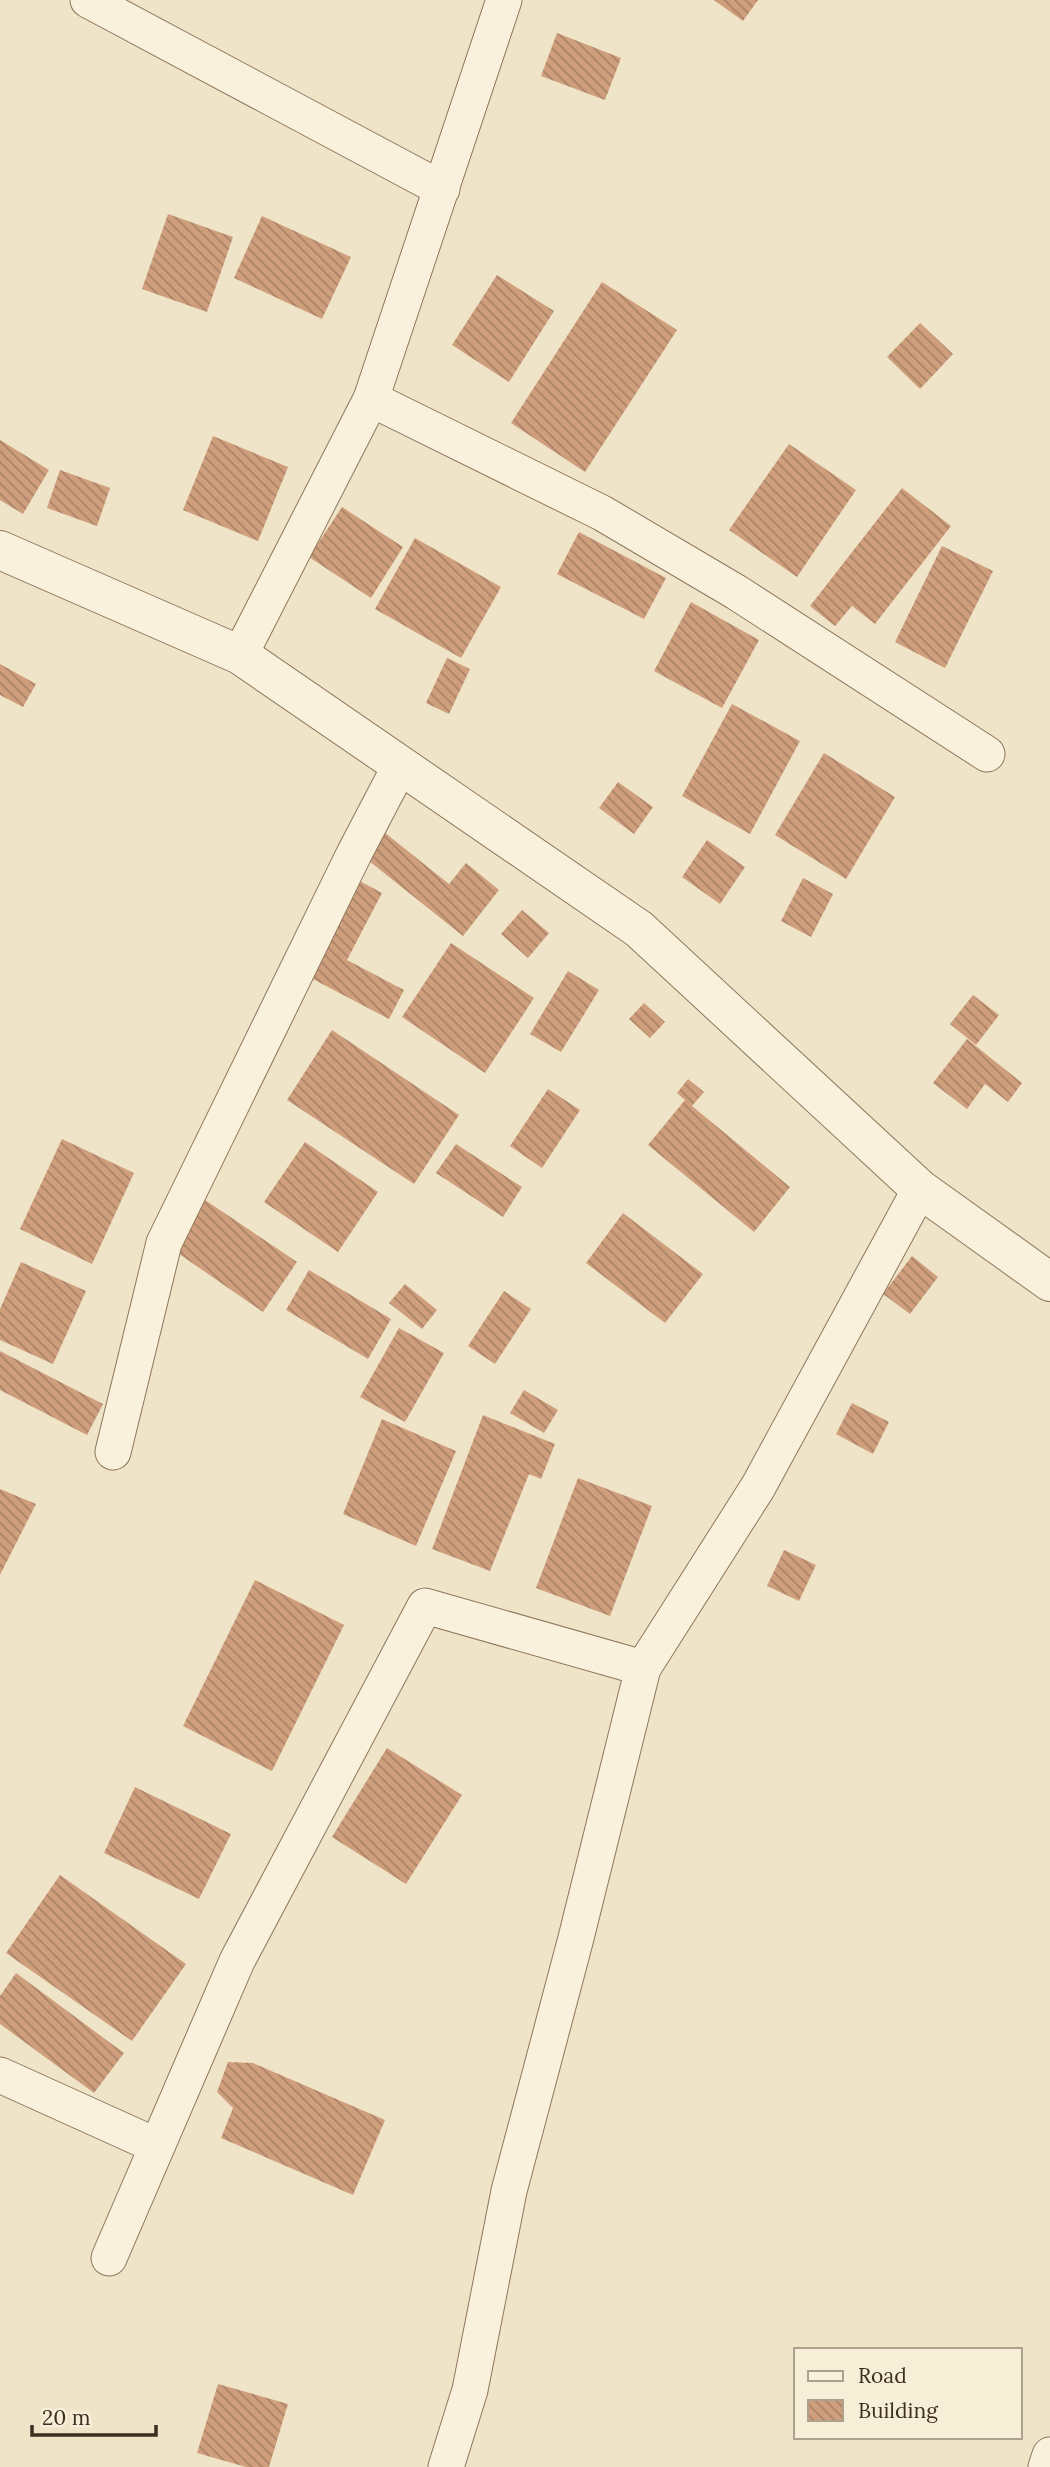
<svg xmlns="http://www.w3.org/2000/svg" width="1050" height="2467" font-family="Lora,serif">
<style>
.building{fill:url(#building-back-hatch)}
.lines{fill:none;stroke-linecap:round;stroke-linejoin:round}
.minor-casing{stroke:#8d765c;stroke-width:37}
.tertiary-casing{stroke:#8d765c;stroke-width:40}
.minor{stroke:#faf1dc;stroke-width:35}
.tertiary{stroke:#faf1dc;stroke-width:38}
</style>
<defs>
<pattern id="building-back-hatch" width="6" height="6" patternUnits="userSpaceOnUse" patternTransform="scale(1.75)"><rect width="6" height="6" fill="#cf9f7d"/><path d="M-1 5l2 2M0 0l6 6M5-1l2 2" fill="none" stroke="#a98266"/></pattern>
</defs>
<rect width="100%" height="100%" fill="#f0e4c8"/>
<g class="building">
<path d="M714,0H758L743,21Z"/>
<path d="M557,33L621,58L605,100L541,76Z"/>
<path d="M168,214L233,237L207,312L142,289Z"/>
<path d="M262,216L351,257L322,319L234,278Z"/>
<path d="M497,275L554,311L509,382L452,345Z"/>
<path d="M602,282L677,330L585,472L511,423Z"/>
<path d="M920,323L953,354L920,389L887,357Z"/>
<path d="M213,436L288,467L258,541L183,510Z"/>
<path d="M0,440L49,470L23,514L0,500Z"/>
<path d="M789,444L856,490L797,577L729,530Z"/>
<path d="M60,470L110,488L97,526L47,508Z"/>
<path d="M902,488L951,526L875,624L852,606L835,626L810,606Z"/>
<path d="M342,507L403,547L371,598L309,557Z"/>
<path d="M579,532L666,578L644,619L557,574Z"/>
<path d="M415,538L501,587L461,658L375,609Z"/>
<path d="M942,546L993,571L945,668L895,642Z"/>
<path d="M691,602L759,640L722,708L654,671Z"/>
<path d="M447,658L470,669L449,714L426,703Z"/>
<path d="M0,664L36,684L23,707L0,695Z"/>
<path d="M732,704L800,741L750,834L682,796Z"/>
<path d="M824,753L895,797L846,879L775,835Z"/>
<path d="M618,782L653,807L634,834L599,808Z"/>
<path d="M384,832L449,884L466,863L499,890L463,936L364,857Z"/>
<path d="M707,840L745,867L720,904L682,877Z"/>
<path d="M803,878L833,894L811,937L781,921Z"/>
<path d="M356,879L382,893L347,960L404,990L389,1019L307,976Z"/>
<path d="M522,910L549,933L528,958L501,934Z"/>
<path d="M451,943L534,998L485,1073L402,1017Z"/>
<path d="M568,971L599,990L561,1052L530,1034Z"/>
<path d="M973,995L999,1015L976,1045L950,1024Z"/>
<path d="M644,1003L665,1022L650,1038L629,1019Z"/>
<path d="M332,1030L459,1115L414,1184L287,1100Z"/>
<path d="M967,1039L1022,1083L1008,1102L985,1084L967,1109L933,1083Z"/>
<path d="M688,1079L704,1092L692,1106L790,1187L754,1232L648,1145L685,1100L677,1093Z"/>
<path d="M548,1089L580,1110L542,1168L510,1146Z"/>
<path d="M62,1139L134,1173L92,1264L20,1229Z"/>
<path d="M305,1142L378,1192L338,1252L264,1202Z"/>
<path d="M456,1144L522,1187L503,1217L436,1173Z"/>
<path d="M205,1200L297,1262L263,1312L172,1249Z"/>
<path d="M623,1213L703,1274L665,1323L586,1263Z"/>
<path d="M912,1256L938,1277L910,1314L883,1294Z"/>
<path d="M21,1262L86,1291L53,1364L0,1340V1309Z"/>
<path d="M309,1270L391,1319L368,1359L286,1310Z"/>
<path d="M405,1284L437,1310L422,1329L389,1303Z"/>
<path d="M504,1291L531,1309L495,1364L468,1346Z"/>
<path d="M399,1328L444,1353L405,1422L360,1397Z"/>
<path d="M0,1351L103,1404L87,1435L0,1390Z"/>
<path d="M524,1390L558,1410L544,1433L510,1413Z"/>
<path d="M852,1403L889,1422L873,1454L836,1434Z"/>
<path d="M483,1415L555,1444L541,1479L529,1474L490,1571L432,1549Z"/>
<path d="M382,1419L456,1451L416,1546L343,1514Z"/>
<path d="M578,1478L652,1506L610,1616L536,1588Z"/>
<path d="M0,1489L36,1504L0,1575Z"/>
<path d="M784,1550L816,1565L799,1601L767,1586Z"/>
<path d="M255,1580L344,1625L272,1771L183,1726Z"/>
<path d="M387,1748L462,1795L406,1884L332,1837Z"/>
<path d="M135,1787L231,1834L199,1899L104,1853Z"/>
<path d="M60,1875L186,1964L132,2041L6,1953Z"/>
<path d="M16,1973L124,2053L94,2093L0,2024V1996Z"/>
<path d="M228,2062L253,2063L385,2120L353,2195L221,2138L233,2108L217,2092Z"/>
<path d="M218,2384L288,2404L269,2467H246L197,2453Z"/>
</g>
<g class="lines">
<g class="minor-casing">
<g id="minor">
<path d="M88,0L442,189"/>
<path d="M371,399L504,0"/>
<path d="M240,655L371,399L602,513L736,592L987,754"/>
<path d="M113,1452L164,1243L354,854L400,766"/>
<path d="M0,2075L157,2146"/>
<path d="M109,2258L237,1961L425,1606L643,1668L758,1487L920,1189"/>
<path d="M446,2467L470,2390L509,2191L576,1938L643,1668"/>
<path d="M1046,2467L1050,2455"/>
</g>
</g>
<g class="tertiary-casing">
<path id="tertiary" d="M0,550L240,655L639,929L920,1189L1050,1282"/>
</g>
<use href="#minor" class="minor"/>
<use href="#tertiary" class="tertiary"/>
</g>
<rect x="794" y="2348" width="228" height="91" fill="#f7eed8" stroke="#ada18e" stroke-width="2"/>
<rect x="808" y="2371" width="35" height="10" fill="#faf1dc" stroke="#ada18e" stroke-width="2"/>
<text x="858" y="2383" font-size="21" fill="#3d2e20">Road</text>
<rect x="808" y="2400" width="35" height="21" fill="url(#building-back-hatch)" stroke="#ada18e" stroke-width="2"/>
<text x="858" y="2418" font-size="21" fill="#3d2e20">Building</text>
<path d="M32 2425v10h124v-10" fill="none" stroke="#3d2e20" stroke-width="3.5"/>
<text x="42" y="2425" font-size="21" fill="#3d2e20" stroke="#f7eed8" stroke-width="5" paint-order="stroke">20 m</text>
</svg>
